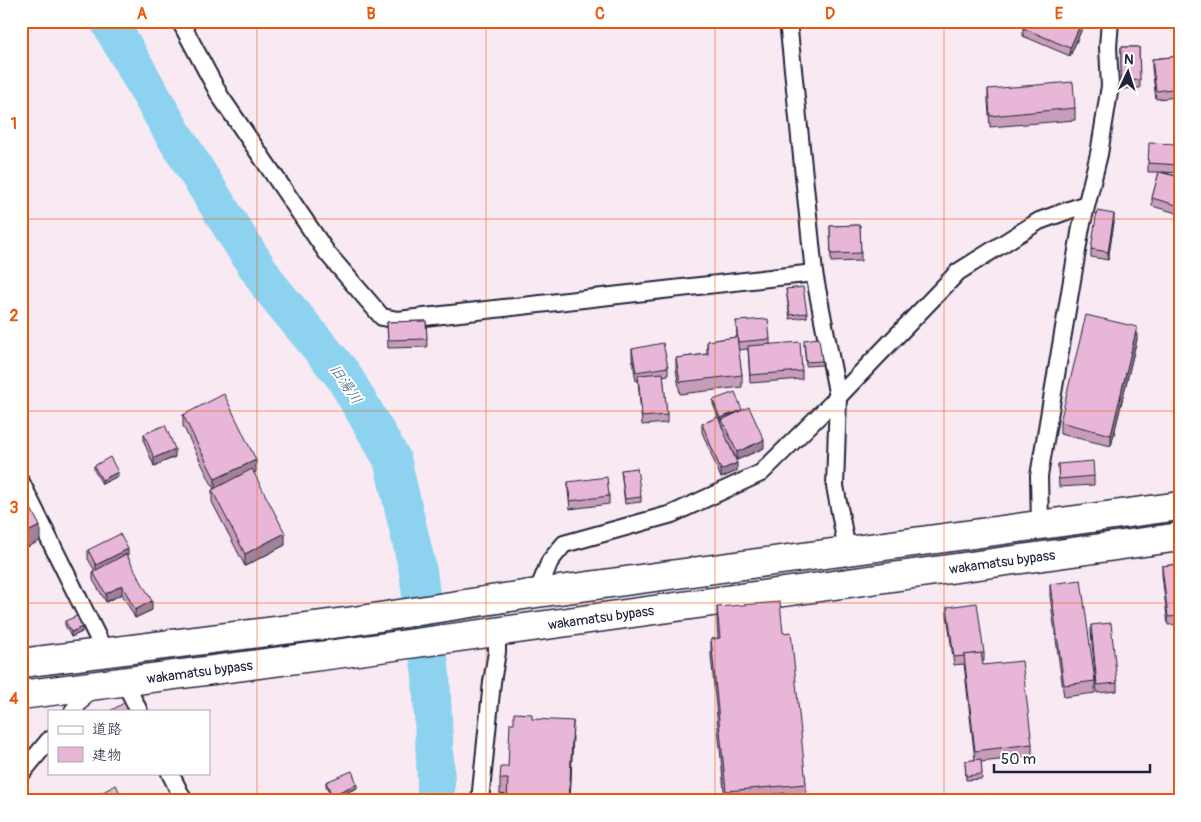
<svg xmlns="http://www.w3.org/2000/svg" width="1201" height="822" font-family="Pangolin,'Klee One',sans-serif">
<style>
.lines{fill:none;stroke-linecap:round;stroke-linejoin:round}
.river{stroke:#8dd3ef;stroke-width:38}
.street-casing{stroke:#22223b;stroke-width:20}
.highway-casing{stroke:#22223b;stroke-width:31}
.street{stroke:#fff;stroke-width:16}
.highway{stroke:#fff;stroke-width:28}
.wall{fill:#c89dba;stroke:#22223b}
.shaded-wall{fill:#a28097;stroke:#22223b}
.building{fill:#e8b7d8;stroke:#22223b}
.grid{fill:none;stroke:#e8590c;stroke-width:1;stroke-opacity:0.55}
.labels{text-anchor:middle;stroke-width:4;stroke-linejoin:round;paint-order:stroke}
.street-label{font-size:14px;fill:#22223b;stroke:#fff}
.water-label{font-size:15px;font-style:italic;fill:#47607a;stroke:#fff}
.neatline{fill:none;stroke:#e8590c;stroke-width:2}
.grid-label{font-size:16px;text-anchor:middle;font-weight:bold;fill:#e8590c}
</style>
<rect width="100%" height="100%" fill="#f8e9f3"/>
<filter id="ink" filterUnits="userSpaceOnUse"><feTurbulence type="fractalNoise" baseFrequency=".02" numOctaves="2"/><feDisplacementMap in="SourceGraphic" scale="10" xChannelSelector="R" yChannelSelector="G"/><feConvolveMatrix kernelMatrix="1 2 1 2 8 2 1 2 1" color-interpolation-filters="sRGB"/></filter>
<g filter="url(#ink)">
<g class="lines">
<path class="river" d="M109,21L172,132L237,236L270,287L343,375L392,459L418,571L431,675L436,781V801"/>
<g class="street-casing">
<g id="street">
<path d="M180,21L220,96L327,253L382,317L398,320L814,273"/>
<path d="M788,21L814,273L838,397L835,486L847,550"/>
<path d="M21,482L105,652"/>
<path d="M1040,525L1039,476L1081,227L1099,154L1110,86L1108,47L1110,21"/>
<path d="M537,593L550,561L564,544L672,514L761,473L838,397L958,272L1039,221L1086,204"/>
<path d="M124,681L139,711"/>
<path d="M73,711L93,685"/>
<path d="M170,773L184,801"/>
<path d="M21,774L49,740"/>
<path d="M480,801L492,682L497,652V645"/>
</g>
</g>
<g class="highway-casing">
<g id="highway">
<path d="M21,663L347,622L537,593L1180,506"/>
<path id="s1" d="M21,695L351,652L1180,537"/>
</g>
</g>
<use href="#street" class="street"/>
<use href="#highway" class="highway"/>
</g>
<g class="wall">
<path d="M1023,28L1081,31L1070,56L1023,36Z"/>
<path d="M1121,47H1139L1140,88L1121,89Z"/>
<path d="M1180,56V97L1156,99L1152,68V59Z"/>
<path d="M988,89L1075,108V120L990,127L988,101Z"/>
<path d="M1180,144V173L1162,172L1180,177V214L1152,206V198L1159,172H1148V163Z"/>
<path d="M1114,222L1108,260L1091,257V249Z"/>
<path d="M860,225L861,261L831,262L830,226Z"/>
<path d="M786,289L807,313V317L790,319Z"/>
<path d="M426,321L427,347L388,348L387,322Z"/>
<path d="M736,321L770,339V344L802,371V379L750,383L748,349L738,350L742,375V387L680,394L676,369V358L707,354V341L737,337Z"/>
<path d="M1137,339L1111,446L1060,434V422Z"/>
<path d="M804,344L822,361V365L806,366Z"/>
<path d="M632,349L668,367V375L663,376L667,415V423L642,425L638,380L636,381L632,357Z"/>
<path d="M713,400L742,410L764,448L737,460L730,446L737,471L721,478L702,432V424L718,417L713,404Z"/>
<path d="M183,415L256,472L254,473L285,545L245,566L212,502V490L214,489L183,426Z"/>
<path d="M144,434L175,457L154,466L144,442Z"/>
<path d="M1058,464L1094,476V485L1059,487Z"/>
<path d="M94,466L118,476L102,484L94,470Z"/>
<path d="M621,470L641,497V502L625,504Z"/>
<path d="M568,482L609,496V504L570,509L568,490Z"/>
<path d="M88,550L128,557L152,610L135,618L122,594L106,602L93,580V572L95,571L88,559Z"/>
<path d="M1180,564V624L1168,625L1162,575V566Z"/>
<path d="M1050,584L1095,681V693L1064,697L1050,596Z"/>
<path d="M717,607L783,633L806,784V799L789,801H725L711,655V639H718L717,623Z"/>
<path d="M947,607L984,653V661H982L983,665L1032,744V756L981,762L982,779L966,780L965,761L975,760L964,664L954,665L947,615Z"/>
<path d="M65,621L82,632L71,637L65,625Z"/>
<path d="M1091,625L1117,683V691L1097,693L1091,633Z"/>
<path d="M532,719L573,736L570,801H507V795L500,794V779L508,767L514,723Z"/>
<path d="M326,782L357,788L332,799L326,786Z"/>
<path d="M101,793L124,801H101Z"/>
</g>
<g class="shaded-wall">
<path d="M1081,23V31L1070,56V48Z"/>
<path d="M1114,214V222L1108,260V252Z"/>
<path d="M1137,327V339L1111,446V435Z"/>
<path d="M742,410L722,420V422L720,423V418Z"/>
<path d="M764,440V448L737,460V452Z"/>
<path d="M175,449V457L154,466V458Z"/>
<path d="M256,460V472L215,491V479Z"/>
<path d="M737,463V471L721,478V470Z"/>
<path d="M118,472V476L102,484V480Z"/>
<path d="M40,526V541L21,550V535Z"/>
<path d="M285,533V545L245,566V554Z"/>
<path d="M128,549V557L96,573V565Z"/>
<path d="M122,585V594L106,602V594Z"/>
<path d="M152,601V610L135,618V610Z"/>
<path d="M82,627V632L71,637V632Z"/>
<path d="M573,721L570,801H569Z"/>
<path d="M357,784V788L332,799V795Z"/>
</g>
<g class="building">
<path d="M1026,21H1077L1081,23L1070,48L1023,28Z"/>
<path d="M1121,47H1139L1140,80L1121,81Z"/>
<path d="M1180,56V88L1156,91L1152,59Z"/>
<path d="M1073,82L1075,108L990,116L988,89Z"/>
<path d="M1149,143L1180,144V165L1148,163Z"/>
<path d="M1159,172L1180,177V206L1152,198Z"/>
<path d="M1097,211L1114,214L1108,252L1091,249Z"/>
<path d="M860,225L861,253L831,254L830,226Z"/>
<path d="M803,287L807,313L790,315L786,289Z"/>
<path d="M1086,315L1137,327L1111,435L1060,422Z"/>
<path d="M768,319L770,339L738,342L736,321Z"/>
<path d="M426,321L427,339L388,340L387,322Z"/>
<path d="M737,337L742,375L680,382L676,358L708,354L707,341Z"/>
<path d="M819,338L822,361L806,362L804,340Z"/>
<path d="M800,342L802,371L750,375L748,346Z"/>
<path d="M663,343L668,367L636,372L632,349Z"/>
<path d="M663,373L667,415L642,417L638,375Z"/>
<path d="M735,392L742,410L720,418L713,400Z"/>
<path d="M224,394L256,460L215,479L183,415Z"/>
<path d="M749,407L764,440L737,452L722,420Z"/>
<path d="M718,417L737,463L721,470L702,424Z"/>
<path d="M165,425L175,449L154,458L144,434Z"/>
<path d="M110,457L118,472L102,480L94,466Z"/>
<path d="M1093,461L1094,476L1059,479L1058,464Z"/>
<path d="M637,468L641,497L625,499L621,470Z"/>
<path d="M252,469L285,533L245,554L212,490Z"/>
<path d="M607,477L609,496L570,501L568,482Z"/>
<path d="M21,489L40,526L21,535Z"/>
<path d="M120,534L128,549L96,565L88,550Z"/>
<path d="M126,554L152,601L135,610L122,585L106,594L93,572Z"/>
<path d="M1180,564V616L1168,617L1162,566Z"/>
<path d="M1081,580L1095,681L1064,685L1050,584Z"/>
<path d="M780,602L783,633L791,632L806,784L726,791L711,639L720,638L717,607Z"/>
<path d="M977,603L984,653L964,655V656L954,657L947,607Z"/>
<path d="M77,616L82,627L71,632L65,621Z"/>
<path d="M1111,623L1117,683L1097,685L1091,625Z"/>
<path d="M981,653L983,665L1022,661L1032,744L975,751L964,655Z"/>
<path d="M124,703L128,711H110Z"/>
<path d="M514,713L532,714V719L573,721L569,801H507L508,779H500L501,767H508L510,723H514Z"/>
<path d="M981,759L982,774L966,776L965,761Z"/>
<path d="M352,771L357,784L332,795L326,782Z"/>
<path d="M116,785L124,801H102L104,799L101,793Z"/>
<path d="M786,793L787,801H742V797Z"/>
<path d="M990,794L991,801H983L982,795Z"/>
</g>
</g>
<path class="grid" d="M257,21V801M486,21V801M715,21V801M944,21V801M21,219H1180M21,411H1180M21,603H1180"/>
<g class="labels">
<g class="street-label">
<text dy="5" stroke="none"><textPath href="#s1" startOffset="990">wakamatsu bypass</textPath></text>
<text dy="5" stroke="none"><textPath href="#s1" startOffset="585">wakamatsu bypass</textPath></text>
<text dy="5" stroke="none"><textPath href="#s1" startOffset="180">wakamatsu bypass</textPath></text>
</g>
<g class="water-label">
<text transform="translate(346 384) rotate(56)" y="5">旧湯川</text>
</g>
</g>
<rect width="1201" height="822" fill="none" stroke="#fff" stroke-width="55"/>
<rect x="48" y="710" width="162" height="65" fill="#ffffff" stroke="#a7a7b1"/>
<rect x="58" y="726" width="25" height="8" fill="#ffffff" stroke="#a7a7b1"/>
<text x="92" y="734" font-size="15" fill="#22223b">道路</text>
<rect x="58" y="747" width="25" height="15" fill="#e8b7d8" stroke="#a7a7b1"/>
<text x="92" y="760" font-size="15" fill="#22223b">建物</text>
<g transform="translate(1128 72) rotate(4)" stroke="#ffffff" stroke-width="4" paint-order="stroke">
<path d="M0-4L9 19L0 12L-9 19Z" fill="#22223b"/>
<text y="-8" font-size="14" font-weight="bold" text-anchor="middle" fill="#22223b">N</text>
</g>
<path d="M994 764v8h156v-8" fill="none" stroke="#22223b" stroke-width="2.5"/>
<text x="1001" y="764" font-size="15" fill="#22223b" stroke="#ffffff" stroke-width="4" paint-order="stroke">50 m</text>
<rect x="28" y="28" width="1146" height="766" class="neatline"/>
<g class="grid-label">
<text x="142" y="19">A</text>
<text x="371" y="19">B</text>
<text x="600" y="19">C</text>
<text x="830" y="19">D</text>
<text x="1059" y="19">E</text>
<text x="14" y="129">1</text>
<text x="14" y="321">2</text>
<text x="14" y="513">3</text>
<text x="14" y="704">4</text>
</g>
</svg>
